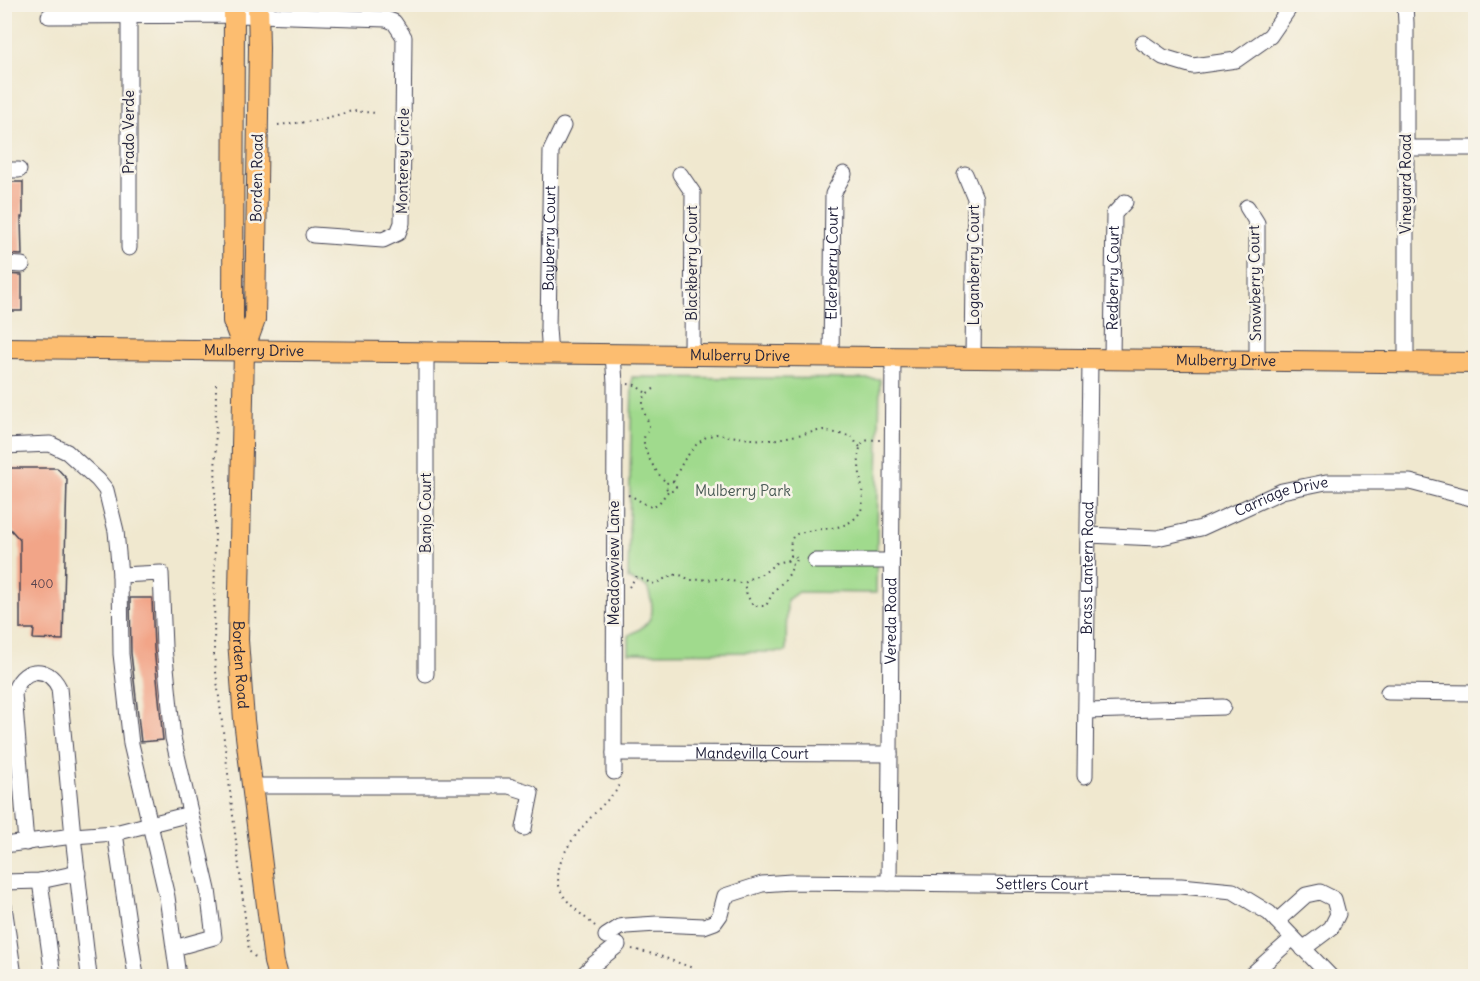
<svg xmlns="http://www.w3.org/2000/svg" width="1480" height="981" font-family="Delius,sans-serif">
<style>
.green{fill:#a0da8d;stroke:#617e64;stroke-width:1.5}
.building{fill:#f2a588}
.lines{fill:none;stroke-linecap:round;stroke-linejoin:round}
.minor-casing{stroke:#414051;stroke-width:17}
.major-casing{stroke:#414051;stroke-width:22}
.path{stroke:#414051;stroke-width:2;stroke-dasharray:1.5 4.5;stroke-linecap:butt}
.minor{stroke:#fff;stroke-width:15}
.major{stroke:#fcbd6f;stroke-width:20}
.labels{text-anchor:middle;stroke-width:5;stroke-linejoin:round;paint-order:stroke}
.number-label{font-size:12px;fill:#56434e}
.street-label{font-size:15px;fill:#22223b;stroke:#f7f3e8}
.park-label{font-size:15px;fill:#485954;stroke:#f7f3e8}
</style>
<rect width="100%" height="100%" fill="#f7f3e8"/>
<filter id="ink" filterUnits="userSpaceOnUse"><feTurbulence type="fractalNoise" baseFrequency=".0167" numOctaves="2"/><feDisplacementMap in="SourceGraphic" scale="12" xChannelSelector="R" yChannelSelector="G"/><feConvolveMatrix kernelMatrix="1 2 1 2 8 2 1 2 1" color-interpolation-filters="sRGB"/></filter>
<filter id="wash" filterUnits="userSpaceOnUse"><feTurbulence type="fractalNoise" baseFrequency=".008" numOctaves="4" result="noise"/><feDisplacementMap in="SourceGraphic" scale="24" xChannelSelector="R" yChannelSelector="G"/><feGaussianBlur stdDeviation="1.35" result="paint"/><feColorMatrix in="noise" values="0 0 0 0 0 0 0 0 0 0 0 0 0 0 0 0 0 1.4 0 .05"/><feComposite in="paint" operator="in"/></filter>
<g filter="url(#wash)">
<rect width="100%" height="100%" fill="#f0e8cf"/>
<path class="green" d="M632,377L880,379L876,593L798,592L787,600L786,652L629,653V635C655,623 656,611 647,587L628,579Z"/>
<g id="blocks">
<g class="building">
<path d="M4,182H23V217H21L22,255L4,254Z"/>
<path d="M4,274L22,275V311H4Z"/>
<path d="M4,468H57L67,479L63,640L33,639L34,629H20V540L4,522Z"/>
<path d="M130,598H152L154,648L163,740L141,742L131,653Z"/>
</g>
</g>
</g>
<g filter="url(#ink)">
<use href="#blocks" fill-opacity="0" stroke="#414051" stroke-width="1.5"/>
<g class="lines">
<g class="minor-casing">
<g id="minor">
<path d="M1405,4L1406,23V363"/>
<path d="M49,16L258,15L386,19L394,22L404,37L402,223L398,233L383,240L313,235"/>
<path d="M129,16V248"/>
<path d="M1143,43L1163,57L1193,66L1236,60L1270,36L1292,4"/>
<path d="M1406,148H1476"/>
<path d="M4,170H19"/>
<path d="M680,174L693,193L692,355"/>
<path d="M965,174L975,198L973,357"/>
<path d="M1247,207L1257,223V360"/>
<path d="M4,264L22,265"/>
<path id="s1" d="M550,354L548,328L551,151L563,126"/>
<path d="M613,354L615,383L614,772"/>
<path id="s2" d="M831,356L833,194L844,174"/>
<path id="s3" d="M1112,359L1114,214L1125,202"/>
<path d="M4,446L50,444L67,452L98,480L106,490L116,531L120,575"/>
<path id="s4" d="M1088,535L1157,538L1201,528L1282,491L1326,482H1410L1471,498L1476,501"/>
<path d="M815,561H891"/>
<path d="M426,674V352"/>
<path d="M1388,692L1476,693"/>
<path d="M1086,711L1223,707"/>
<path id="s5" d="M614,753L890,754"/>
<path id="s6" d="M1085,776L1090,359"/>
<path d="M251,786H509L531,793L524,828"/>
<path d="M115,833L136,976"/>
<path d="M26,843L14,694C20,668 47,663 59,688L73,836L89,976"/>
<path d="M4,845L73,836L115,833L190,814"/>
<path d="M40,881L53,976"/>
<path d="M4,882L40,881L78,873"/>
<path id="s7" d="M889,883L893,357"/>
<path d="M4,906L14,976"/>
<path d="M1277,921L1306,895L1320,892L1334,899L1338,914L1331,928L1303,949"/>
<path id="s8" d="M606,936L620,927L626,926L657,924L704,926L715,922L720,915L725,896L762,884L791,882L1181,886L1233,891L1269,913L1330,976"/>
<path d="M174,948L214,937L208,890L173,738L164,647L161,573L120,575L121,654L131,744L167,897L178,976"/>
<path d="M582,976L594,964L618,945"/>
<path d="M1250,976L1293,938"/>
</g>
</g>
<g class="major-casing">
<g id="major">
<path d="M234,4L233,321L244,350"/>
<path id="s9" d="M258,4L259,48L255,320L244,350L238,640L244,720L274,962L278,976"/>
<path id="s10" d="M4,348L1476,363"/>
</g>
</g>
<g class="path">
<path d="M278,125L315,121L352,111L376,113"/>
<path d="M216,384L214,655L249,951L256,958"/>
<path d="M628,384L635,385L646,393"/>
<path d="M654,389C641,395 641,405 646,417C647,420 649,422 649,425C649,430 645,434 644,438C642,451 658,476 667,483"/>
<path d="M673,481L684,460L696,445L706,437L716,434L751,439L772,440L823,430L853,437L856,443L860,447"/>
<circle cx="671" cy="486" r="5"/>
<path d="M628,495C637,498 643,504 652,507L659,503L669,490"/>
<circle cx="792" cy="560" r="4.5"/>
<path d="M791,556C791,551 789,542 793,537C795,534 797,534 800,533C820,526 847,533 860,512C870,497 848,450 866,441C870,439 875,440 880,440"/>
<path d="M788,560L776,563L764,573L749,579L744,584L747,595L753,606H766C769,600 772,594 776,589C783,581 791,576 792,565"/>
<path d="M629,587L636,577L654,584C668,578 676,569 689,580L724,579L744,584"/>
<path d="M595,926C584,916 566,904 560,889C548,854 595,814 616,791L620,784"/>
<path d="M632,949L657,955L690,967L705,976"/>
</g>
<use href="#minor" class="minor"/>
<use href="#major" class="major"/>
</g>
</g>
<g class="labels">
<g class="number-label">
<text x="42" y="588">400</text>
</g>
<g class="street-label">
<text transform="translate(129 132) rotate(-90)" y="5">Prado Verde</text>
<text transform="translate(403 161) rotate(-89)" y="5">Monterey Circle</text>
<text transform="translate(257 178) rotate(-89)" y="5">Borden Road</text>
<text transform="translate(1406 184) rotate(-90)" y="5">Vineyard Road</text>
<text dy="5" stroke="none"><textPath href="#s1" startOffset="116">Bayberry Court</textPath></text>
<text transform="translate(692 263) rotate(-90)" y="5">Blackberry Court</text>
<text dy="5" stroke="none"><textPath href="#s2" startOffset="93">Elderberry Court</textPath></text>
<text transform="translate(974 265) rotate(-90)" y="5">Loganberry Court</text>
<text dy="5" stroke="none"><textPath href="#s3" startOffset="81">Redberry Court</textPath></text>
<text transform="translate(1255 283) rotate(-91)" y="5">Snowberry Court</text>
<text dy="5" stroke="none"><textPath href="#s10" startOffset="250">Mulberry Drive</textPath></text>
<text dy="5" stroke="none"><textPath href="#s10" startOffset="736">Mulberry Drive</textPath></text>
<text dy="5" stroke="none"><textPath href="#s10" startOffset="1222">Mulberry Drive</textPath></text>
<text dy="5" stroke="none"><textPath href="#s4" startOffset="201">Carriage Drive</textPath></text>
<text transform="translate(426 513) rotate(-90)" y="5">Banjo Court</text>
<text transform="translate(614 563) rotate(-90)" y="5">Meadowview Lane</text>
<text dy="5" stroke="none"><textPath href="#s6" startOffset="208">Brass Lantern Road</textPath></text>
<text dy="5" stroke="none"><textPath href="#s7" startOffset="262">Vereda Road</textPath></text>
<text dy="5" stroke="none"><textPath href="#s9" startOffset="663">Borden Road</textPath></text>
<text dy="5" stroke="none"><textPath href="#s5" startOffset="138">Mandevilla Court</textPath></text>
<text dy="5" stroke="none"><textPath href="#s8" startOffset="460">Settlers Court</textPath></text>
</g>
<g class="park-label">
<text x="743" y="496">Mulberry Park</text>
</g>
</g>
<rect width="1480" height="981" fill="none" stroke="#f7f3e8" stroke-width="24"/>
</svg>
